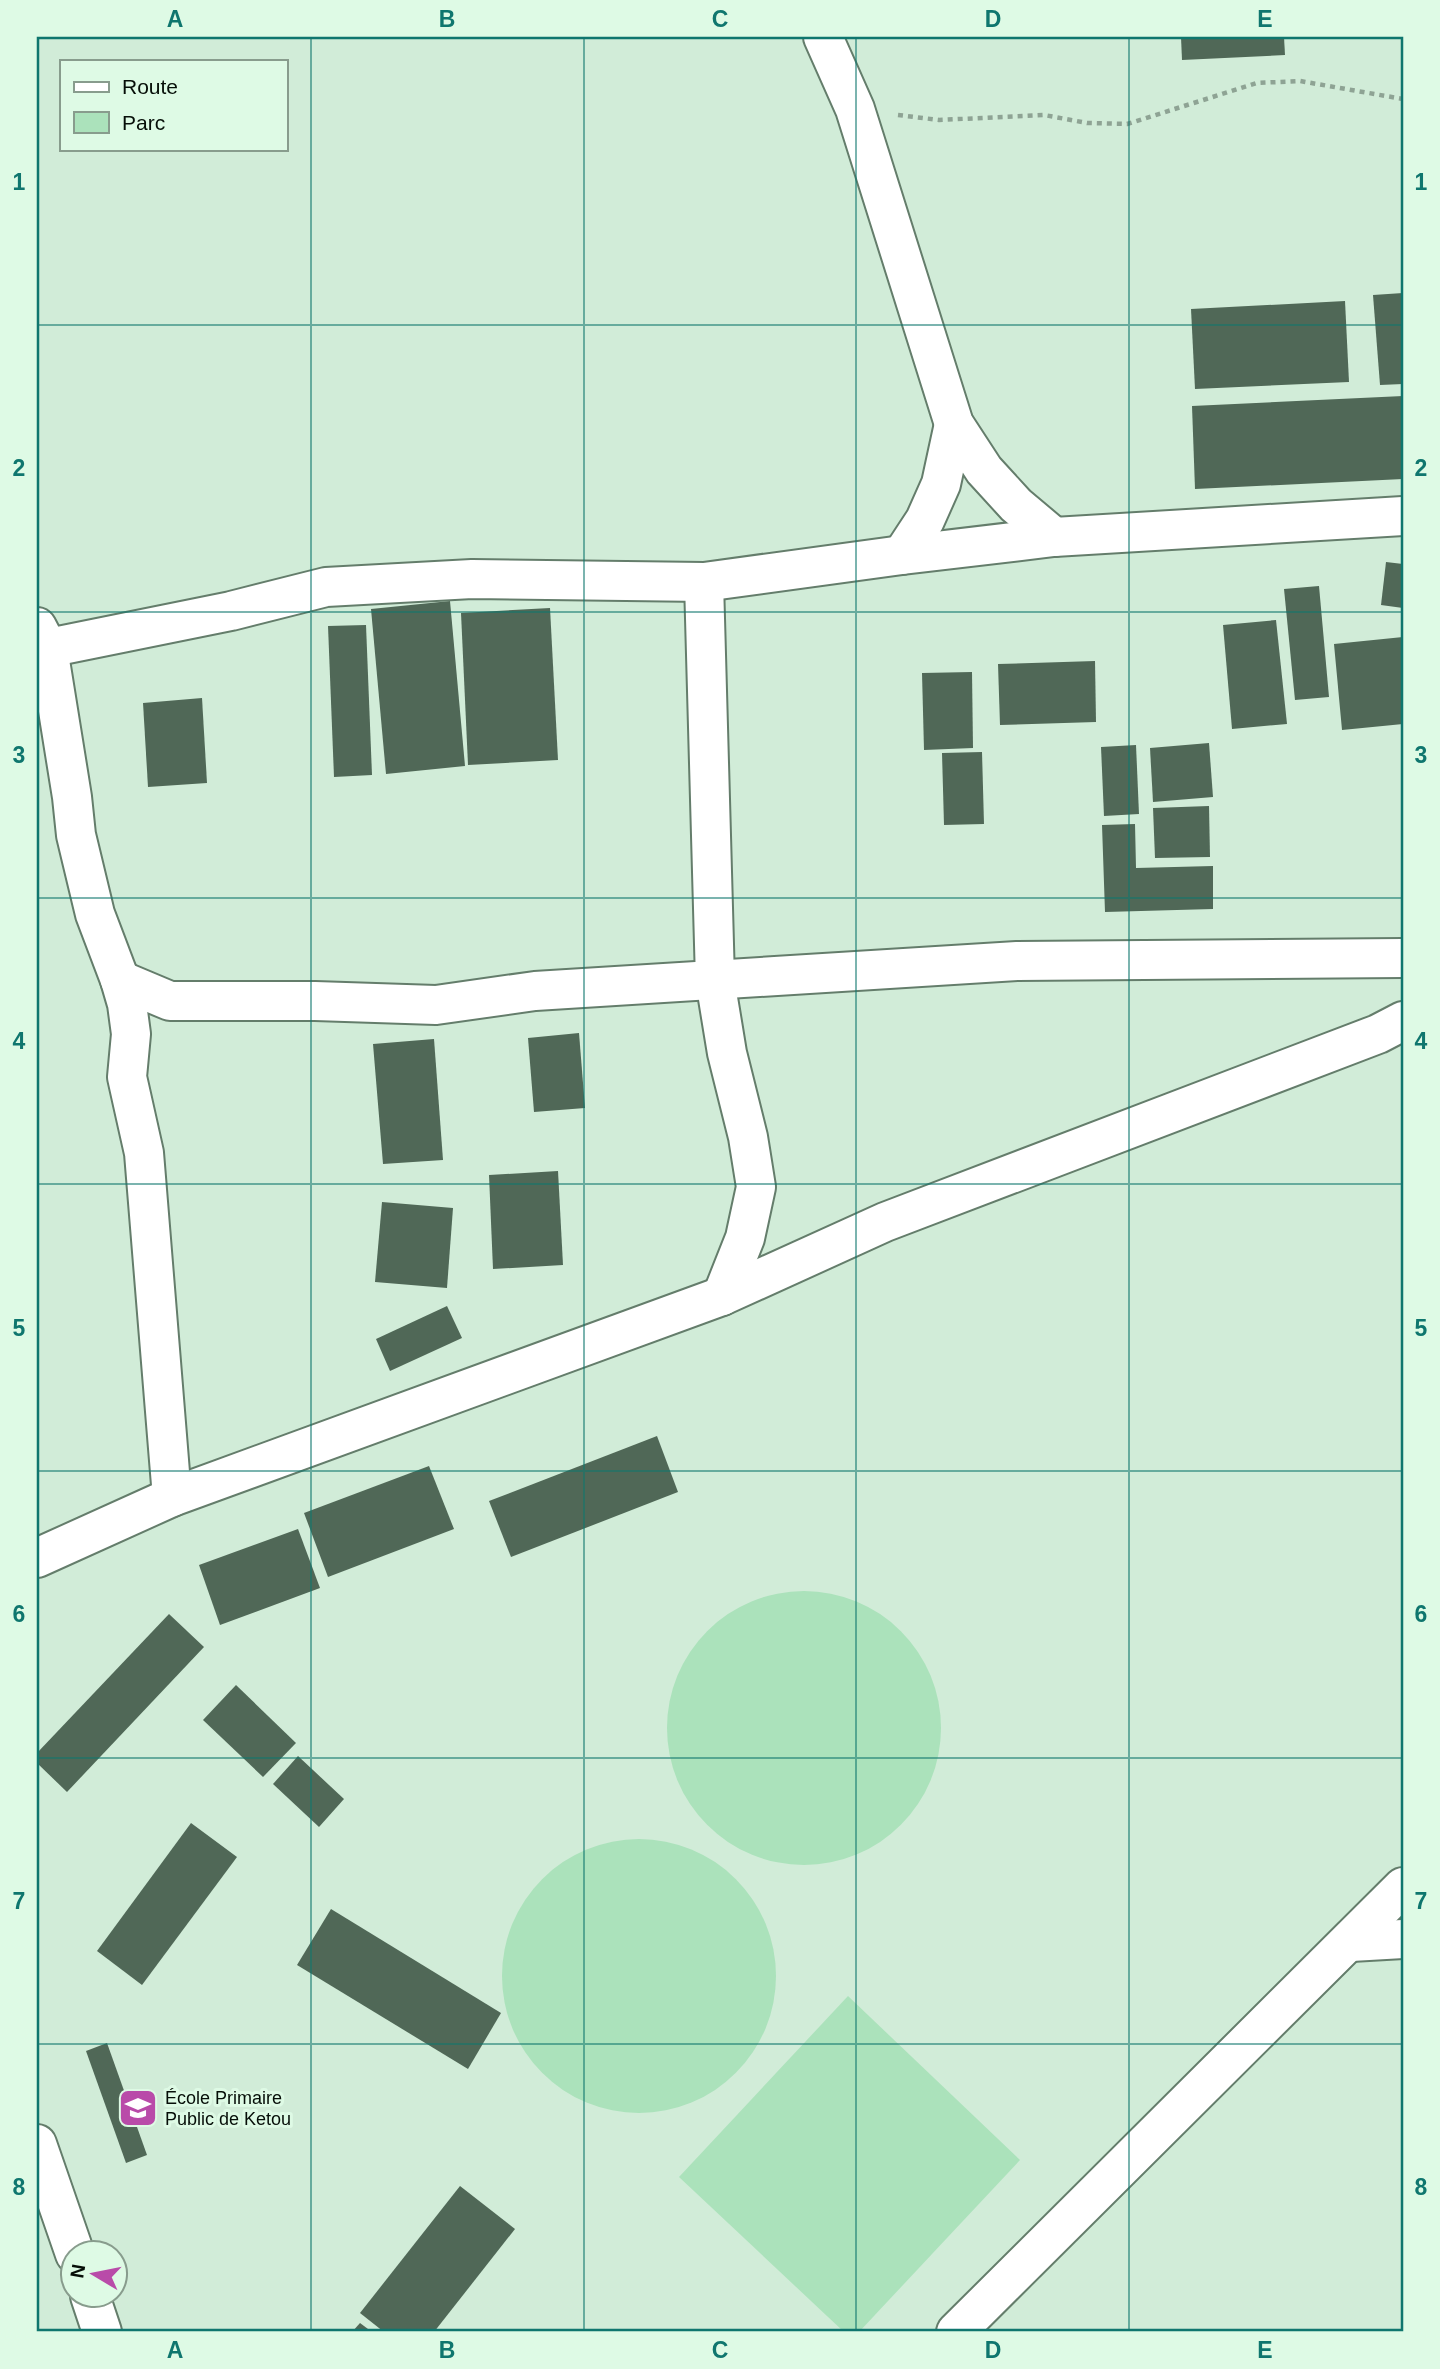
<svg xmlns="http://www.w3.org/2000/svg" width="1440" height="2369" font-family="Arial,sans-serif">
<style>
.green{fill:#abe2bb}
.building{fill:#506857}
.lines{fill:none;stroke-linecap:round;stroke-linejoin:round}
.street-casing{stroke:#647d6b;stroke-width:42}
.secondary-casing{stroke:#647d6b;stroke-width:42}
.path{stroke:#8ea394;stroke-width:4.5;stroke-dasharray:5 5;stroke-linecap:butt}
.street{stroke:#fff;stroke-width:38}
.secondary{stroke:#fff;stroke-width:38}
.grid{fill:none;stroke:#0f766e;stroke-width:2;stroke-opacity:0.55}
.labels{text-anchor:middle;stroke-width:6;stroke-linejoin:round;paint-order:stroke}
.poi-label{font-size:18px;fill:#060e08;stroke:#defae5;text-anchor:start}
.neatline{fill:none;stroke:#0f766e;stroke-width:2.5}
.grid-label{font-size:23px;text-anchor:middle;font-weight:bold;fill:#0f766e}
</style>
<rect width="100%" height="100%" fill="#d1ecd8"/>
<g class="green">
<circle cx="804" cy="1728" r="137"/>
<circle cx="639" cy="1976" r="137"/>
<path d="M848,1996L1020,2160L859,2332H844L679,2177Z"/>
</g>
<g class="building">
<path d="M1181,37H1284L1285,55L1182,60Z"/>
<path d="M1403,293V384L1380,385L1373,295Z"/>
<path d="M1345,301L1349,382L1195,389L1191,309Z"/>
<path d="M1403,396V479L1195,489L1192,406Z"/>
<path d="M1386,562L1403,564V608L1381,605Z"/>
<path d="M1319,586L1329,697L1295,700L1284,589Z"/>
<path d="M450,601L465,766L386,774L371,609Z"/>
<path d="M550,608L558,760L468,765L461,613Z"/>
<path d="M1276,620L1287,724L1232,729L1223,625Z"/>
<path d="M366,625L372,775L334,777L328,626Z"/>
<path d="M1403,637V724L1342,730L1334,644Z"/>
<path d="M1095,661L1096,722L1000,725L998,664Z"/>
<path d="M972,672L973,748L924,750L922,673Z"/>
<path d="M202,698L207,783L148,787L143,703Z"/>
<path d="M1209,743L1213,797L1153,802L1150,748Z"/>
<path d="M1136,745L1139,814L1104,816L1101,747Z"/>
<path d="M982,752L984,824L944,825L942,753Z"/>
<path d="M1209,806L1210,857L1155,858L1153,808Z"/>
<path d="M1135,824L1136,868L1213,866V909L1105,912L1102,825Z"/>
<path d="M579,1033L585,1108L534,1112L528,1038Z"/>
<path d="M434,1039L443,1160L383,1164L373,1044Z"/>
<path d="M558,1171L563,1265L493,1269L489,1175Z"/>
<path d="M382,1202L453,1208L447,1288L375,1282Z"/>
<path d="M447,1306L462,1338L390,1371L376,1339Z"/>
<path d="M657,1436L678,1492L511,1557L489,1501Z"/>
<path d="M429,1466L454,1529L328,1577L304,1513Z"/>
<path d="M298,1529L320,1588L220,1625L199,1565Z"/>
<path d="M169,1614L204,1647L67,1792L37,1763V1753Z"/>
<path d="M236,1685L296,1743L263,1777L203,1720Z"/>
<path d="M298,1756L344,1799L319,1827L273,1784Z"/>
<path d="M191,1823L237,1857L142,1985L97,1951Z"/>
<path d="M331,1909L501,2013L468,2069L297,1965Z"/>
<path d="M107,2043L147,2155L126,2163L86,2051Z"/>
<path d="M460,2186L515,2229L434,2332H384L360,2313Z"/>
<path d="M360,2323L372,2332H352Z"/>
</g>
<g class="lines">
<g class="street-casing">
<g id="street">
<path d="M823,37L855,109L954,424L984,470L1016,505L1054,537"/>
<path d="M902,555L925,520L941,484L954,424"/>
<path d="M704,582L715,980L727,1053L748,1137L756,1187L745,1238L722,1296"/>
<path d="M37,627L48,648L72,797L76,835L95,914L120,980L127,1004L131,1034L127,1077L144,1153L172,1497"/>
<path d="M48,648L231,611L326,587L472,579L704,582L902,555L1054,537L1403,516"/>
<path d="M120,980L170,1001H315L436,1005L535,991L1017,961L1403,958"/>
<path d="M37,1558L172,1497L722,1296L885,1222L1378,1034L1403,1021"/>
<path d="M1351,1942L1403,1939"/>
<path d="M956,2332L1403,1887"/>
</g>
</g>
<g class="secondary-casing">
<g id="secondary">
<path d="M37,2144L75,2254"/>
<path d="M90,2296L102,2332"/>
</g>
</g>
<path class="path" d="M898,115L939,120L1044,115L1087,123L1127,124L1257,83L1300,81L1403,99"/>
<use href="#street" class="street"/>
<use href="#secondary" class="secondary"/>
</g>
<path class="grid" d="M311,37V2332M584,37V2332M856,37V2332M1129,37V2332M37,325H1403M37,612H1403M37,898H1403M37,1184H1403M37,1471H1403M37,1758H1403M37,2044H1403"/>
<defs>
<g id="school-square" transform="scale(2.0125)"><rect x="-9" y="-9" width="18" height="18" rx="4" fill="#b94ba9" stroke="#defae5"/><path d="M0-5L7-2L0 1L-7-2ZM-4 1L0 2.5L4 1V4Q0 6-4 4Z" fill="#fff"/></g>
</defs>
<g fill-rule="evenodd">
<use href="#school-square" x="138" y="2108"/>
</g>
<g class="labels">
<g class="poi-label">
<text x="165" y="2104">École Primaire<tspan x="165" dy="21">Public de Ketou</tspan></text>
</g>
</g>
<rect width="1440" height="2369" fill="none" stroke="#defae5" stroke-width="77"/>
<rect x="60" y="60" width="228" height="91" fill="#defae5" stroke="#889c8d" stroke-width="2"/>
<rect x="74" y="82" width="35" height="10" fill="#ffffff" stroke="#889c8d" stroke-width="2"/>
<text x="122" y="94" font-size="21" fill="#060e08">Route</text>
<rect x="74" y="112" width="35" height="21" fill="#abe2bb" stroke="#889c8d" stroke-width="2"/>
<text x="122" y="130" font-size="21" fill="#060e08">Parc</text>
<g transform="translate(94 2274) rotate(280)"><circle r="33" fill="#defae5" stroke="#889c8d" stroke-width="2"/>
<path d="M0-5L12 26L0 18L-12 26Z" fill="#b94ba9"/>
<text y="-10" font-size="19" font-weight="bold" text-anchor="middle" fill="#060e08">N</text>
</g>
<rect x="38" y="38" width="1364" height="2292" class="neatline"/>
<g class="grid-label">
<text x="175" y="27">A</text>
<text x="447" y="27">B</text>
<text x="720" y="27">C</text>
<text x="993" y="27">D</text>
<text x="1265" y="27">E</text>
<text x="19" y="190">1</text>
<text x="1421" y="190">1</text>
<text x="19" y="476">2</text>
<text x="1421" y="476">2</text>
<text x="19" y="763">3</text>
<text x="1421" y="763">3</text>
<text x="19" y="1049">4</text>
<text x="1421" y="1049">4</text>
<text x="19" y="1336">5</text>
<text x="1421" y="1336">5</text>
<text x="19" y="1622">6</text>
<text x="1421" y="1622">6</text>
<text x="19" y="1909">7</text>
<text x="1421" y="1909">7</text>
<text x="19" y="2195">8</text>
<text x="1421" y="2195">8</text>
<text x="175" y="2358">A</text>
<text x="447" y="2358">B</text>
<text x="720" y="2358">C</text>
<text x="993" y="2358">D</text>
<text x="1265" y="2358">E</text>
</g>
</svg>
